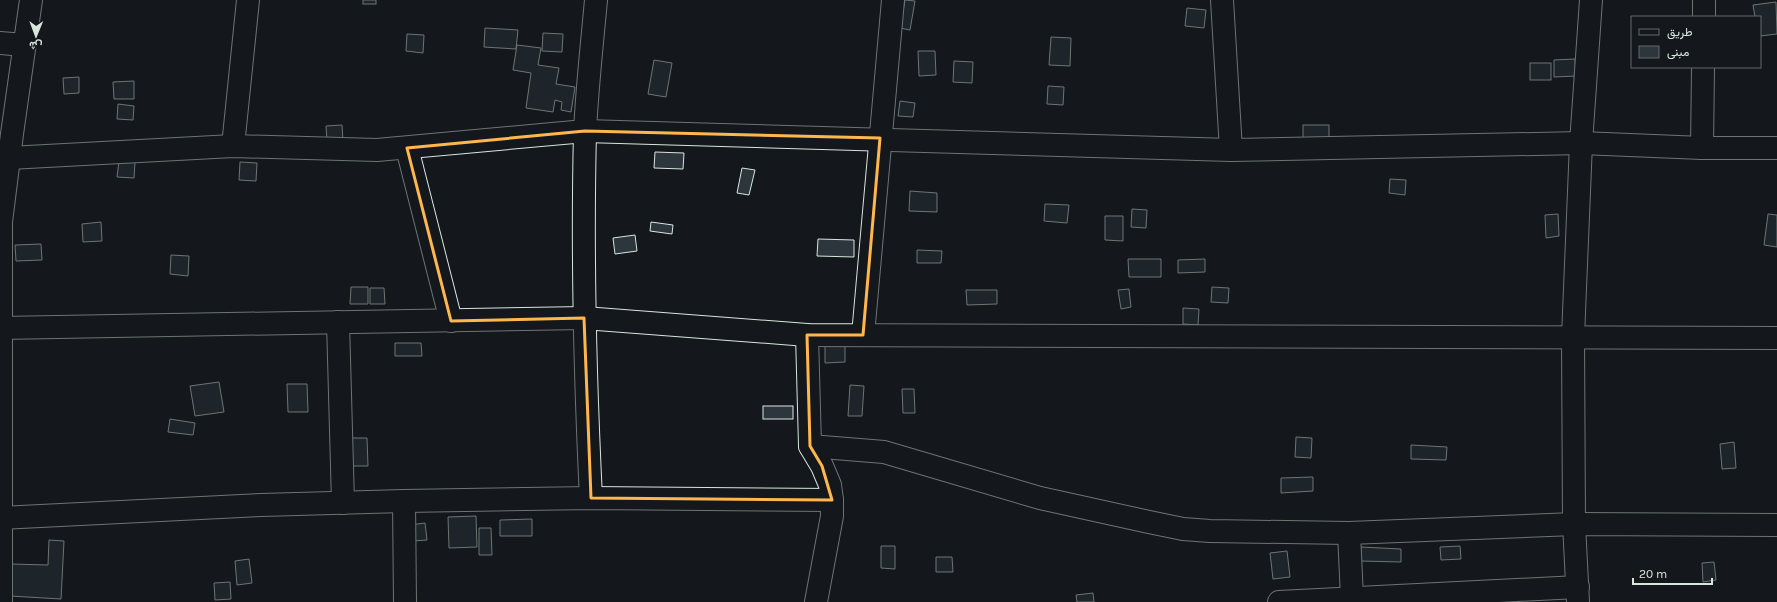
<svg xmlns="http://www.w3.org/2000/svg" width="1777" height="602" font-family="Karla,Vazirmatn,sans-serif">
<style>
.building{fill:#2c363c;stroke:#d8e6dc}
.lines{fill:none;stroke-linecap:round;stroke-linejoin:round}
.street-casing{stroke:#d8e6dc;stroke-width:24}
.street{stroke:#14181c;stroke-width:22}
.marked{fill:none;stroke:#ffb74d;stroke-width:3;stroke-linejoin:round}
</style>
<rect width="100%" height="100%" fill="#14181c"/>
<g class="building">
<rect x="363" y="0" width="13" height="4"/>
<path d="M905,0L915,1L910,30L900,28Z"/>
<path d="M1776,2L1777,34L1760,36V17H1755L1753,5Z"/>
<path d="M1187,8L1206,10L1204,28L1185,26Z"/>
<path d="M485,28L518,30L516,49L484,47Z"/>
<path d="M543,33L563,34L562,52L542,51Z"/>
<path d="M407,34L424,35L423,53L406,51Z"/>
<path d="M1051,37L1071,38L1070,66L1049,65Z"/>
<path d="M517,45L541,48L538,65L559,68L556,84L575,87L571,112L561,110L562,102L555,100L553,112L526,108L531,73L513,70Z"/>
<path d="M918,51H935L936,75L919,76Z"/>
<path d="M1575,59L1576,76L1554,77V60Z"/>
<path d="M654,60L672,63L666,97L648,94Z"/>
<path d="M954,61L973,62L972,83L953,82Z"/>
<rect x="1530" y="63" width="21" height="17"/>
<path d="M79,77V93L64,94L63,78Z"/>
<path d="M134,81V99H114L113,82Z"/>
<path d="M1048,86L1064,87L1063,105L1047,104Z"/>
<path d="M900,101L915,103L913,117L898,116Z"/>
<path d="M118,104L134,106L133,120L117,119Z"/>
<path d="M342,125L343,141H327L326,126Z"/>
<rect x="1303" y="125" width="26" height="13"/>
<path d="M655,152L684,153L683,169L654,168Z"/>
<path d="M119,161L135,162L134,178L117,177Z"/>
<path d="M240,162L257,163L256,181L239,180Z"/>
<path d="M742,168L755,170L749,195L737,193Z"/>
<path d="M1390,179L1406,180L1405,195L1389,193Z"/>
<path d="M910,191L937,193V212L909,211Z"/>
<path d="M1045,204L1069,205L1067,223L1044,221Z"/>
<path d="M1132,209L1147,210L1146,228L1131,227Z"/>
<path d="M1558,214L1559,236L1546,238L1545,215Z"/>
<path d="M1768,214L1777,215V247L1764,245Z"/>
<path d="M1105,216H1123V241L1105,240Z"/>
<path d="M101,222L102,241L83,242L82,224Z"/>
<path d="M651,222L673,225L672,234L650,231Z"/>
<path d="M635,235L637,251L615,254L613,238Z"/>
<path d="M818,239L854,240V257L817,256Z"/>
<path d="M41,244L42,260L16,261L15,245Z"/>
<path d="M917,250L942,251L941,263H917Z"/>
<path d="M171,255L189,256L188,276L170,274Z"/>
<path d="M1128,259H1161V277H1129Z"/>
<path d="M1205,259V272L1178,273V260Z"/>
<path d="M351,287H368V304H350Z"/>
<path d="M1212,287L1229,288L1228,303L1211,302Z"/>
<path d="M370,288H384L385,304H370Z"/>
<path d="M1129,289L1131,307L1121,309L1118,290Z"/>
<path d="M966,290H997V304L967,305Z"/>
<path d="M1183,308L1199,309L1198,325L1183,324Z"/>
<path d="M395,343H421L422,356H395Z"/>
<path d="M845,345V362L825,363V346Z"/>
<path d="M219,382L224,412L195,416L190,386Z"/>
<path d="M287,384H307L308,412H288Z"/>
<path d="M850,385L864,386L862,416H848Z"/>
<path d="M902,389H914L915,413H903Z"/>
<rect x="763" y="406" width="30" height="13"/>
<path d="M170,419L195,423L193,435L168,432Z"/>
<path d="M1296,437L1312,438L1311,458L1295,457Z"/>
<path d="M348,438H367L368,466H348Z"/>
<path d="M1734,442L1736,468L1722,469L1720,444Z"/>
<path d="M1411,445L1447,447L1446,460L1411,459Z"/>
<path d="M1313,477V491L1281,493V478Z"/>
<path d="M476,516L477,547L449,548L448,517Z"/>
<path d="M532,519V536H500V520Z"/>
<path d="M425,523L427,540L413,541L410,525Z"/>
<path d="M479,528H491L492,555H479Z"/>
<path d="M49,540L64,541L61,599L10,596L11,564L48,565Z"/>
<path d="M881,546H895V569L881,568Z"/>
<path d="M1460,546L1461,559L1441,560L1440,547Z"/>
<path d="M1361,547L1401,549V562L1360,561Z"/>
<path d="M1287,551L1290,577L1273,579L1270,553Z"/>
<path d="M936,557H952L953,572H936Z"/>
<path d="M249,559L252,583L237,585L235,561Z"/>
<path d="M1714,562L1716,580L1703,582L1702,563Z"/>
<path d="M230,582L231,599L215,600L214,583Z"/>
<path d="M1093,593L1094,602H1077L1076,595Z"/>
</g>
<g class="lines">
<g class="street-casing">
<g id="street">
<path d="M1222,0L1231,150"/>
<path d="M1704,17V0"/>
<path d="M0,43L24,45"/>
<path d="M233,146L248,0"/>
<path d="M407,148L451,321"/>
<path d="M1702,148L1703,67"/>
<path d="M9,158L233,146L377,150L585,131L1231,150L1581,143L1702,148H1777"/>
<path d="M338,322L343,503"/>
<path d="M0,328L584,318L807,335L1777,338"/>
<path d="M807,335L810,446L822,466L830,485L832,500V516L816,602"/>
<path d="M863,335L893,0"/>
<path d="M810,446L884,452L1040,498L1149,522L1183,529L1210,531L1349,533L1574,524L1777,525"/>
<path d="M591,498C585,376 582,254 585,132C587,88 592,44 596,0"/>
<path d="M404,501L405,602"/>
<path d="M0,518L261,505L404,501L591,498L832,500"/>
<path d="M1349,533L1352,598"/>
<path d="M1,602V222L12,134L31,0"/>
<path d="M1279,602L1578,587"/>
<path d="M1578,602L1574,524L1573,337L1581,143L1591,0"/>
</g>
</g>
<use href="#street" class="street"/>
</g>
<path d="M0 0H1777V602H0ZM585,131L880,138L863,335H807L810,446L822,466L832,500L591,498L584,318L451,321L407,148Z" fill="#14181c" fill-opacity=".55" fill-rule="evenodd"/>
<path class="marked" d="M585,131L880,138L863,335H807L810,446L822,466L832,500L591,498L584,318L451,321L407,148Z"/>
<rect x="1631" y="16" width="130" height="52" fill="#14181c" stroke="#626a69"/>
<rect x="1639" y="29" width="20" height="6" fill="#14181c" stroke="#626a69"/>
<text x="1667" y="36" font-size="12" fill="#d8e6dc">طريق</text>
<rect x="1639" y="46" width="20" height="12" fill="#2c363c" stroke="#626a69"/>
<text x="1667" y="56" font-size="12" fill="#d8e6dc">مبنى</text>
<g transform="translate(36 36) rotate(181)" stroke="#14181c" stroke-width="3" paint-order="stroke">
<path d="M0-3L7 15L0 10L-7 15Z" fill="#d8e6dc"/>
<text y="-6" font-size="11" font-weight="bold" text-anchor="middle" fill="#d8e6dc">ش</text>
</g>
<path d="M1633 578v6h79v-6" fill="none" stroke="#d8e6dc" stroke-width="2"/>
<text x="1639" y="578" font-size="12" fill="#d8e6dc" stroke="#14181c" stroke-width="3" paint-order="stroke">20 m</text>
</svg>
